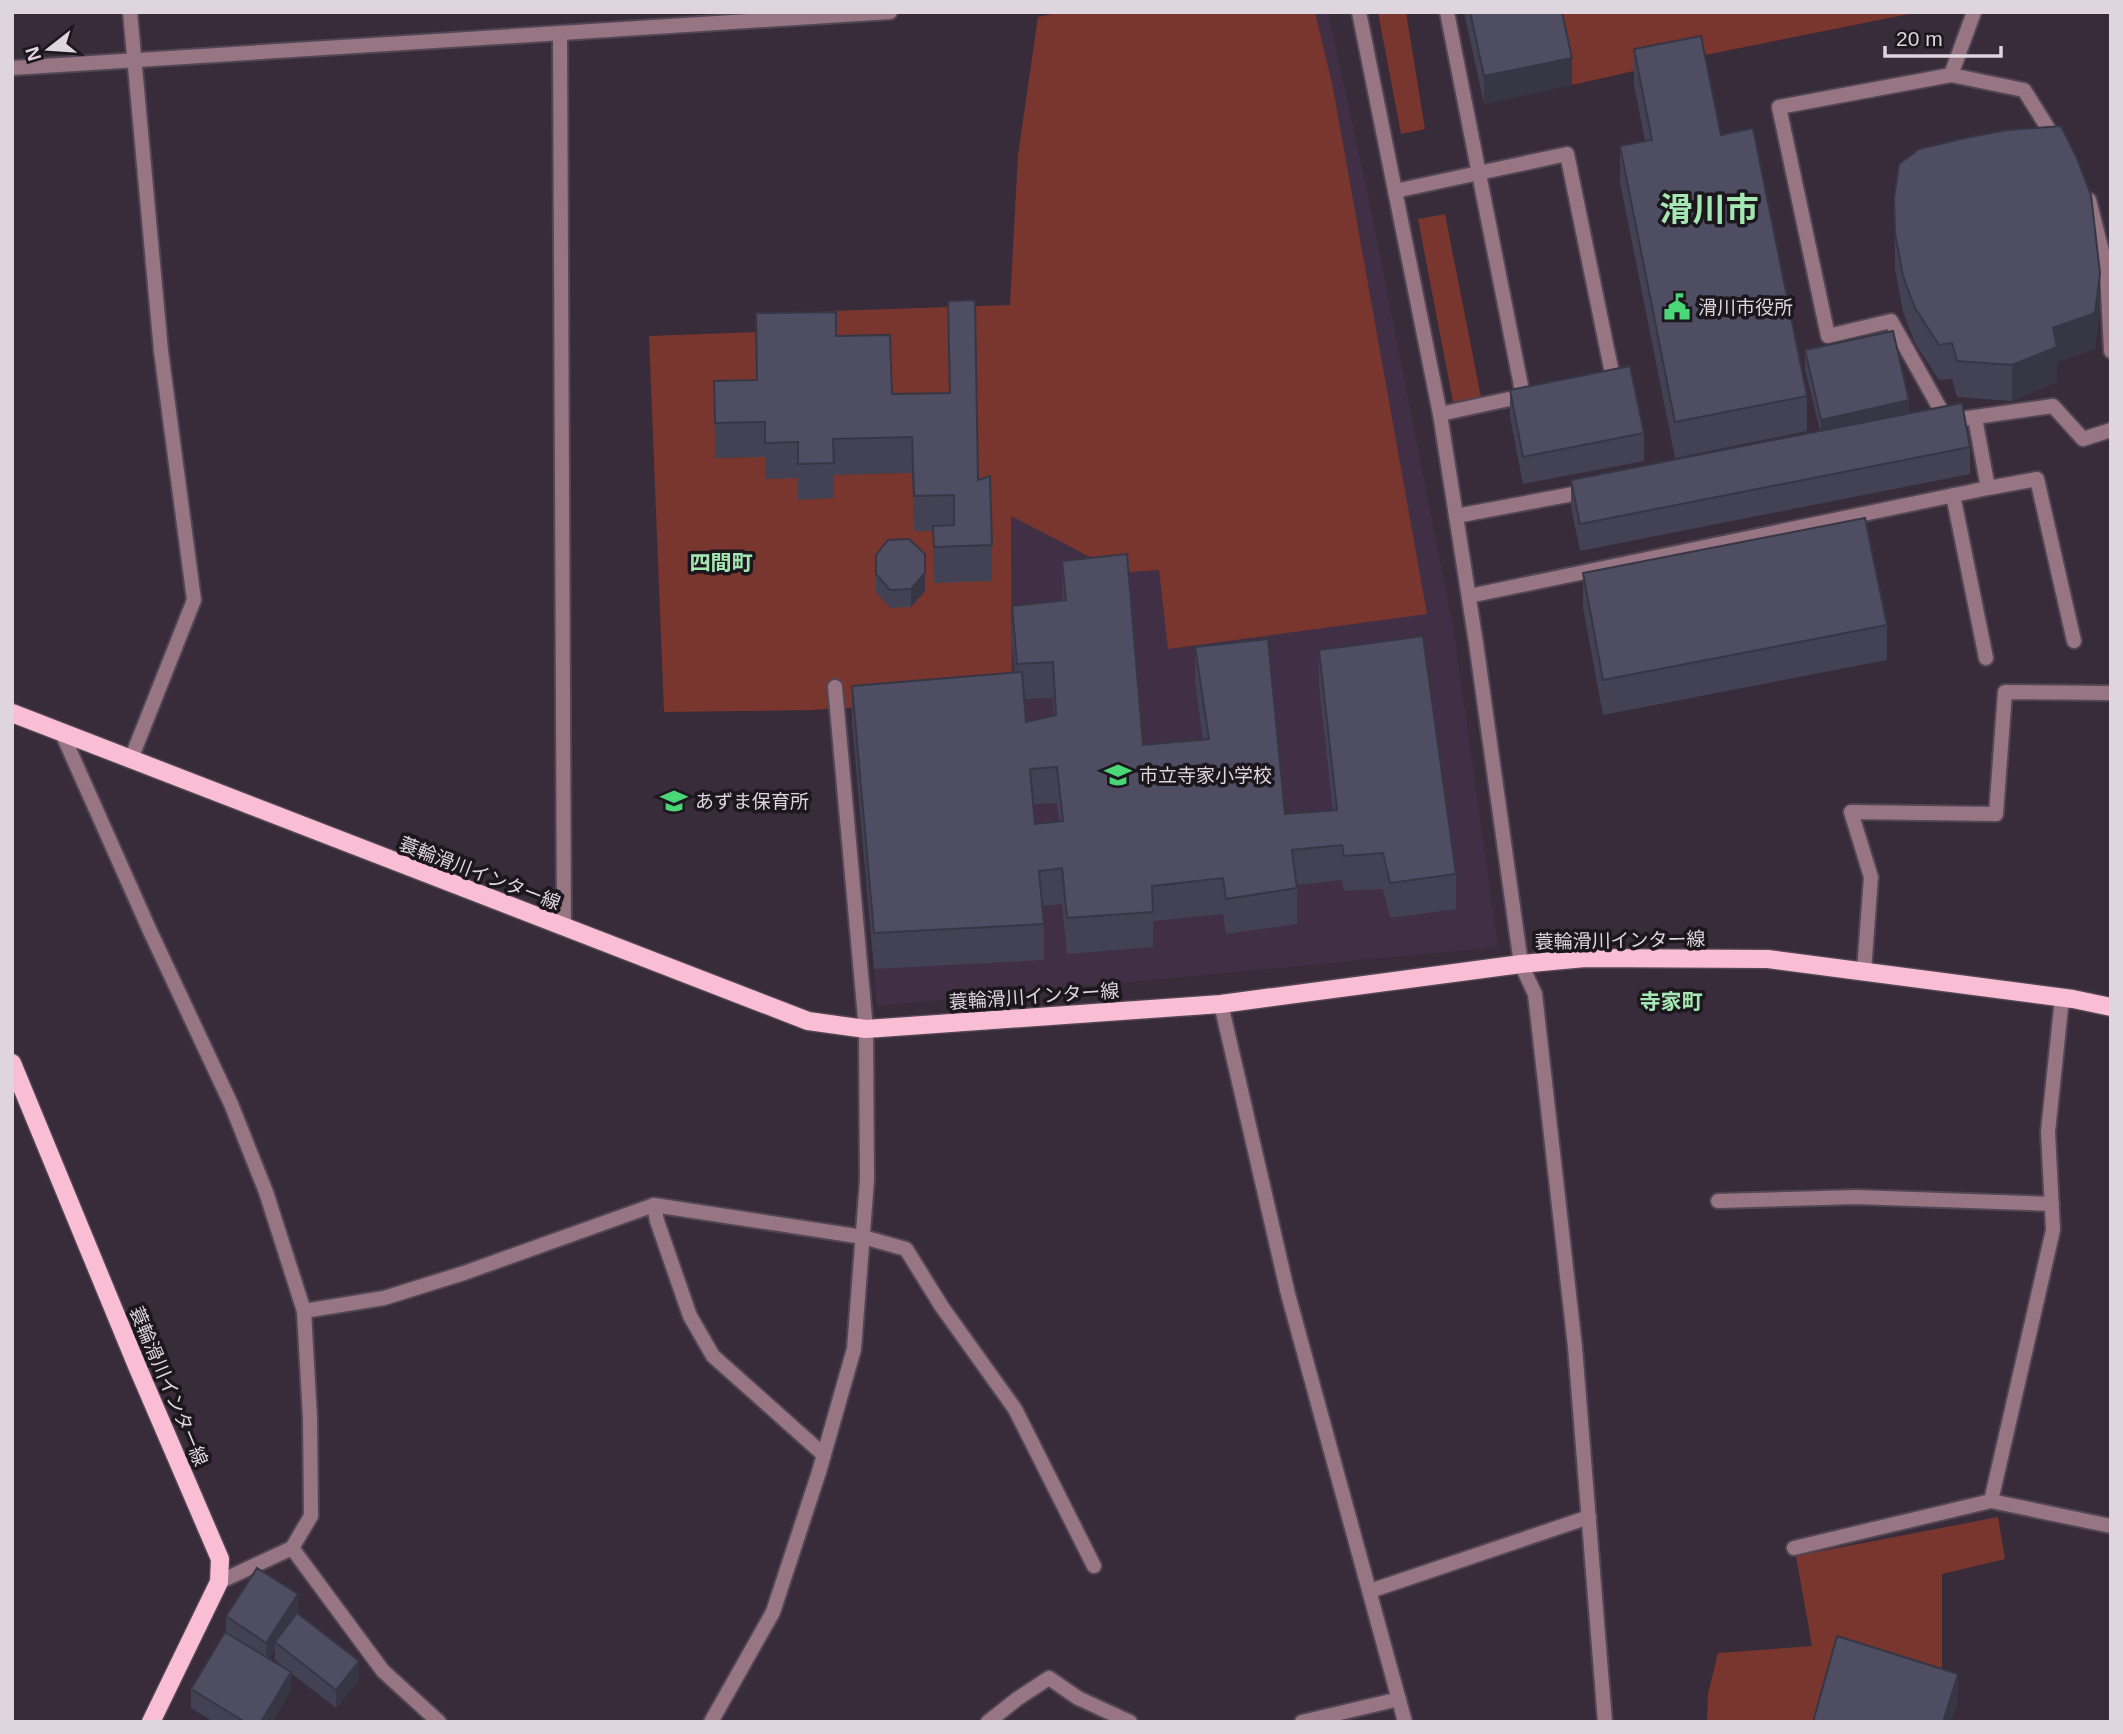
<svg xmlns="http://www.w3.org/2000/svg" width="2123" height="1734" font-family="Helvetica,'Noto Sans JP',sans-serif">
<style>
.built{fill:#413045}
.green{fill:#78362e}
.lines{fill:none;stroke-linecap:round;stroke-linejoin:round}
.lane-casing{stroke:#534654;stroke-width:18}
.street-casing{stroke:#534654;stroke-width:18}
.primary-casing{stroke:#534654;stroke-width:21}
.lane{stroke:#987582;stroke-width:14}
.street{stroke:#987582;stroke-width:14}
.primary{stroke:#f9bed3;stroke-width:18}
.wall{fill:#434254;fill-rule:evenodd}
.shaded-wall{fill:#373645}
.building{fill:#4e4d62;stroke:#373645;stroke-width:2;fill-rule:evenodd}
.labels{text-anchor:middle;stroke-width:7;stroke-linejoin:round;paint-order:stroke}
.poi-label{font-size:19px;fill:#ded5df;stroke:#1c161d;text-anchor:start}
.street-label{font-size:19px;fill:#ded5df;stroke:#1c161d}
.neighbourhood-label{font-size:21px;font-weight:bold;fill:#a4e7b2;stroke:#1c161d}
.town-label{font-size:33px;font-weight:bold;fill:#a4e7b2;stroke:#1c161d}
</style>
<rect width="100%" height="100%" fill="#382b3a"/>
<path class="built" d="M1062,12H1328L1369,200L1454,632L1498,947L877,1006L851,708L1012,698L1010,305L1018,155L1038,17Z"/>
<g class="green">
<path d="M1062,12H1315L1333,88L1427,614L1168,649L1159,570L1099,574L1098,561L1011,516L1012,698L812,710L664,712L649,336L787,331L829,311L1010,305L1018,155L1038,17Z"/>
<path d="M1378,12H1406L1425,129L1401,134Z"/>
<path d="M1556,12H1919L1700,56L1572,85Z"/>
<path d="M1445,214L1481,397L1453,402L1418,219Z"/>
<path d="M1998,1517L2005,1559L1942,1574V1696L1821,1722H1707L1708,1694L1718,1653L1812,1646L1796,1556Z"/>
</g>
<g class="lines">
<g class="lane-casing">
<g id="lane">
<path d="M1447,12L1523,396"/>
<path d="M1974,12L1951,75L1779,107L1828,336L1891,321L1947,421L2053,406L2083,439L2111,430"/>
<path d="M1951,75L2024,90L2056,141"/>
<path d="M1395,191L1567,154L1613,378L1603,380"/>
<path d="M2089,200L2107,271L2111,351"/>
<path d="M1440,414L1528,395"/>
<path d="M1988,488L2037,479L2074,641"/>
<path d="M1953,495L1986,658"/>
<path d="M1456,516L1589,491"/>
<path d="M1469,596L1988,488L1975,418"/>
<path d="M988,1722L1017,1699L1049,1678L1078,1698L1130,1722"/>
<path d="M1302,1722L1399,1699"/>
</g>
</g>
<g class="street-casing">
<g id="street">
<path d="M130,12L161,351L194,600L131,759"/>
<path d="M1359,12L1440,414L1476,643L1521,964L1535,994L1575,1347L1605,1722"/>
<path d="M560,34L564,928"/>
<path d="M12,68L890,12"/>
<path d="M61,731L150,931L231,1104L266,1192L304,1311L310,1418L311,1516L292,1548"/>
<path d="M1864,971L1871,877L1851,812L1996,814L2005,692L2111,693"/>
<path d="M2062,998L2048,1132L2053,1230L1991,1501L2111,1526"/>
<path d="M1221,1004L1288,1294L1405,1722"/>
<path d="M1718,1201L1856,1197L2052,1204"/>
<path d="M654,1205L863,1237L906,1249L942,1307L1015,1409L1094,1566"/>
<path d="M304,1311L384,1298L464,1273L654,1205L657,1221L690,1316L713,1356L824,1455"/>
<path d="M1794,1548L1991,1501"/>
<path d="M219,1582L292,1548L383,1671L439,1722"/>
<path d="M1370,1591L1589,1517"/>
<path d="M711,1722L773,1612L819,1472L854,1349L867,1180L866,1029L835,687"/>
</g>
</g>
<g class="primary-casing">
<g id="primary">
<path d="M12,713L808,1021L866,1029L1221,1004L1521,964L1585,958L1768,959L2073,999L2111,1007"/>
<path d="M12,1063L137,1366L220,1559L219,1582L151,1722"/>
</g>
</g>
<use href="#lane" class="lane"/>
<use href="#street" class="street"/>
<use href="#primary" class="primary"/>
</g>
<g class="wall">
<path d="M1464,12H1562L1572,85L1484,104Z"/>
<path d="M1634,49L1721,135L1807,396V431L1675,458L1620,182V146L1645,141L1634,85Z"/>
<path d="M1894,198L2100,308L2095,349L2057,362V382L2012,401L1957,397L1952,379L1939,380L1915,343L1903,312L1895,268Z"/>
<path d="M948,301L978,480L992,545V581L934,583L933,531H914L912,473L834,475V498L798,500V478L765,479V457L715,458L714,381L756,380V313L836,336L892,394L949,393Z"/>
<path d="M1805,350L1909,413L1970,447V474L1580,551L1571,507V480L1820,431L1805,369Z"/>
<path d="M1510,390L1644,433V461L1523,484L1510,417Z"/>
<path d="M876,555L925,591L911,607L890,608L876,592Z"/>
<path d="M1062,561L1143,745L1203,740L1195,682V647L1285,814L1333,811L1319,685V650L1456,874V909L1390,918L1383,889L1344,891L1342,880L1297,885V924L1226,934L1223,914L1153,921V947L1067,954L1062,904L1042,906L1044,924V960L874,969L852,722V686L1015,672L1012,642V606L1063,601ZM1053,698L1054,716L1026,722L1024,699ZM1057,803L1059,821L1035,824L1033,804Z"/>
<path d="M1583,573L1887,625V660L1603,715L1583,608Z"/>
<path d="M298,1613V1614L359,1680L336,1708L291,1673V1690L272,1722H214L191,1708V1689L226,1632V1616ZM275,1648V1660L285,1668L269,1658Z"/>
</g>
<g class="shaded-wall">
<path d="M1572,58V85L1484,104V76Z"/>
<path d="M2100,273V308L2095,349L2057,362V382L2012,401V365L2053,328Z"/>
<path d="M1909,400V419L1821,439V420Z"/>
<path d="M925,573V591L911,607V589Z"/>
<path d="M298,1594V1613L278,1644L275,1642V1648L266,1662V1643Z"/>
<path d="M359,1661V1680L336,1708V1690Z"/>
<path d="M291,1672V1690L272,1722H261Z"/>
<path d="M1958,1674V1701L1951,1722H1943Z"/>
</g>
<g class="building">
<path d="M1470,12H1562L1572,58L1484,76Z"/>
<path d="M1701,36L1721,135L1753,128L1807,396L1675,422L1620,146L1652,140L1634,49Z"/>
<path d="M2061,126L2076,156L2091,195L2100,273L2095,313L2053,328L2057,347L2012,365L1957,361L1952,343L1939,345L1915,308L1903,276L1895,233L1894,198L1899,164L1919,149L1965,138L2007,130Z"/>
<path d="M975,300L978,480L990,476L992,545L934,547L933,526L954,525V495L914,496L912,437L833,439L834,463L798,464V442L765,443V422L715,423L714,381L757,380L756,313L836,312V336L890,335L892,394L950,393L948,301Z"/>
<path d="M1893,331L1909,400L1821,420L1805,350Z"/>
<path d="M1630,366L1644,433L1523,457L1510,390Z"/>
<path d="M1962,403L1970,447L1580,524L1571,480Z"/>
<path d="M1865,518L1887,625L1603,680L1583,573Z"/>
<path d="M909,539L925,554V573L911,589L890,590L876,574V555L888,540Z"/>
<path d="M1127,554L1143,745L1209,739L1195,647L1268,639L1285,814L1337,810L1319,650L1423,636L1456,874L1390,883L1383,853L1344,856L1342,845L1292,850L1297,888L1226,899L1223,878L1152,886L1153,912L1067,918L1062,868L1039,871L1044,924L874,933L852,686L1022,672L1026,722L1056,715L1053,662L1017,664L1012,606L1066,600L1062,561ZM1057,767L1063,821L1035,824L1030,769Z"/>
<path d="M257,1568L298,1594L266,1643L226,1616Z"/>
<path d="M297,1613L359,1661L336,1690L275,1642Z"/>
<path d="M225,1632L291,1672L261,1722H245L191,1689Z"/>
<path d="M1837,1636L1958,1674L1943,1722H1813Z"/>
</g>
<defs>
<g id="civic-bare" transform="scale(2.1)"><path d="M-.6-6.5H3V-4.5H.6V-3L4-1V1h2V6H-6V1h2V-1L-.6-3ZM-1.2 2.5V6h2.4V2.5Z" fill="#4bd677" stroke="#1c161d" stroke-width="2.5" paint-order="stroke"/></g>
<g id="school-bare" transform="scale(2.1)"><path d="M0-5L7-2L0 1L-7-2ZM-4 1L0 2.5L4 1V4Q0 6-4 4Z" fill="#4bd677" stroke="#1c161d" stroke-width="2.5" paint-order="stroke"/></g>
</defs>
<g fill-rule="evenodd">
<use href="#civic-bare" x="1677" y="307"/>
<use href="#school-bare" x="1118" y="775"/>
<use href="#school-bare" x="674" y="801"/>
</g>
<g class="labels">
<g class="poi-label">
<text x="1698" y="314">滑川市役所</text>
<text x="1139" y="782">市立寺家小学校</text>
<text x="695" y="808">あずま保育所</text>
</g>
<g class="street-label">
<text transform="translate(480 873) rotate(21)" y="7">蓑輪滑川インター線</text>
<text transform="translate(1620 940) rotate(-1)" y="7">蓑輪滑川インター線</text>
<text transform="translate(1034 996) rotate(-4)" y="7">蓑輪滑川インター線</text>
<text transform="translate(169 1386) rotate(67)" y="7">蓑輪滑川インター線</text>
</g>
<g class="neighbourhood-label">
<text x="721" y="570">四間町</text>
<text x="1671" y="1009">寺家町</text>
</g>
<g class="town-label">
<text x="1709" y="221">滑川市</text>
</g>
</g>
<rect width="2123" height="1734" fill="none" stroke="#ded5df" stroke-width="28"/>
<g transform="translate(49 49) rotate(253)" stroke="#1c161d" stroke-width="5" paint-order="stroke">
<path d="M0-5L12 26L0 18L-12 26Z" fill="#ded5df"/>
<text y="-10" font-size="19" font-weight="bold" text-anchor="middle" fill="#ded5df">N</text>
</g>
<path d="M1885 46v10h116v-10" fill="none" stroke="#ded5df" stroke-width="3.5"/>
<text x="1896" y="46" font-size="21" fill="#ded5df" stroke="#1c161d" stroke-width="5" paint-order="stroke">20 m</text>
</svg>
